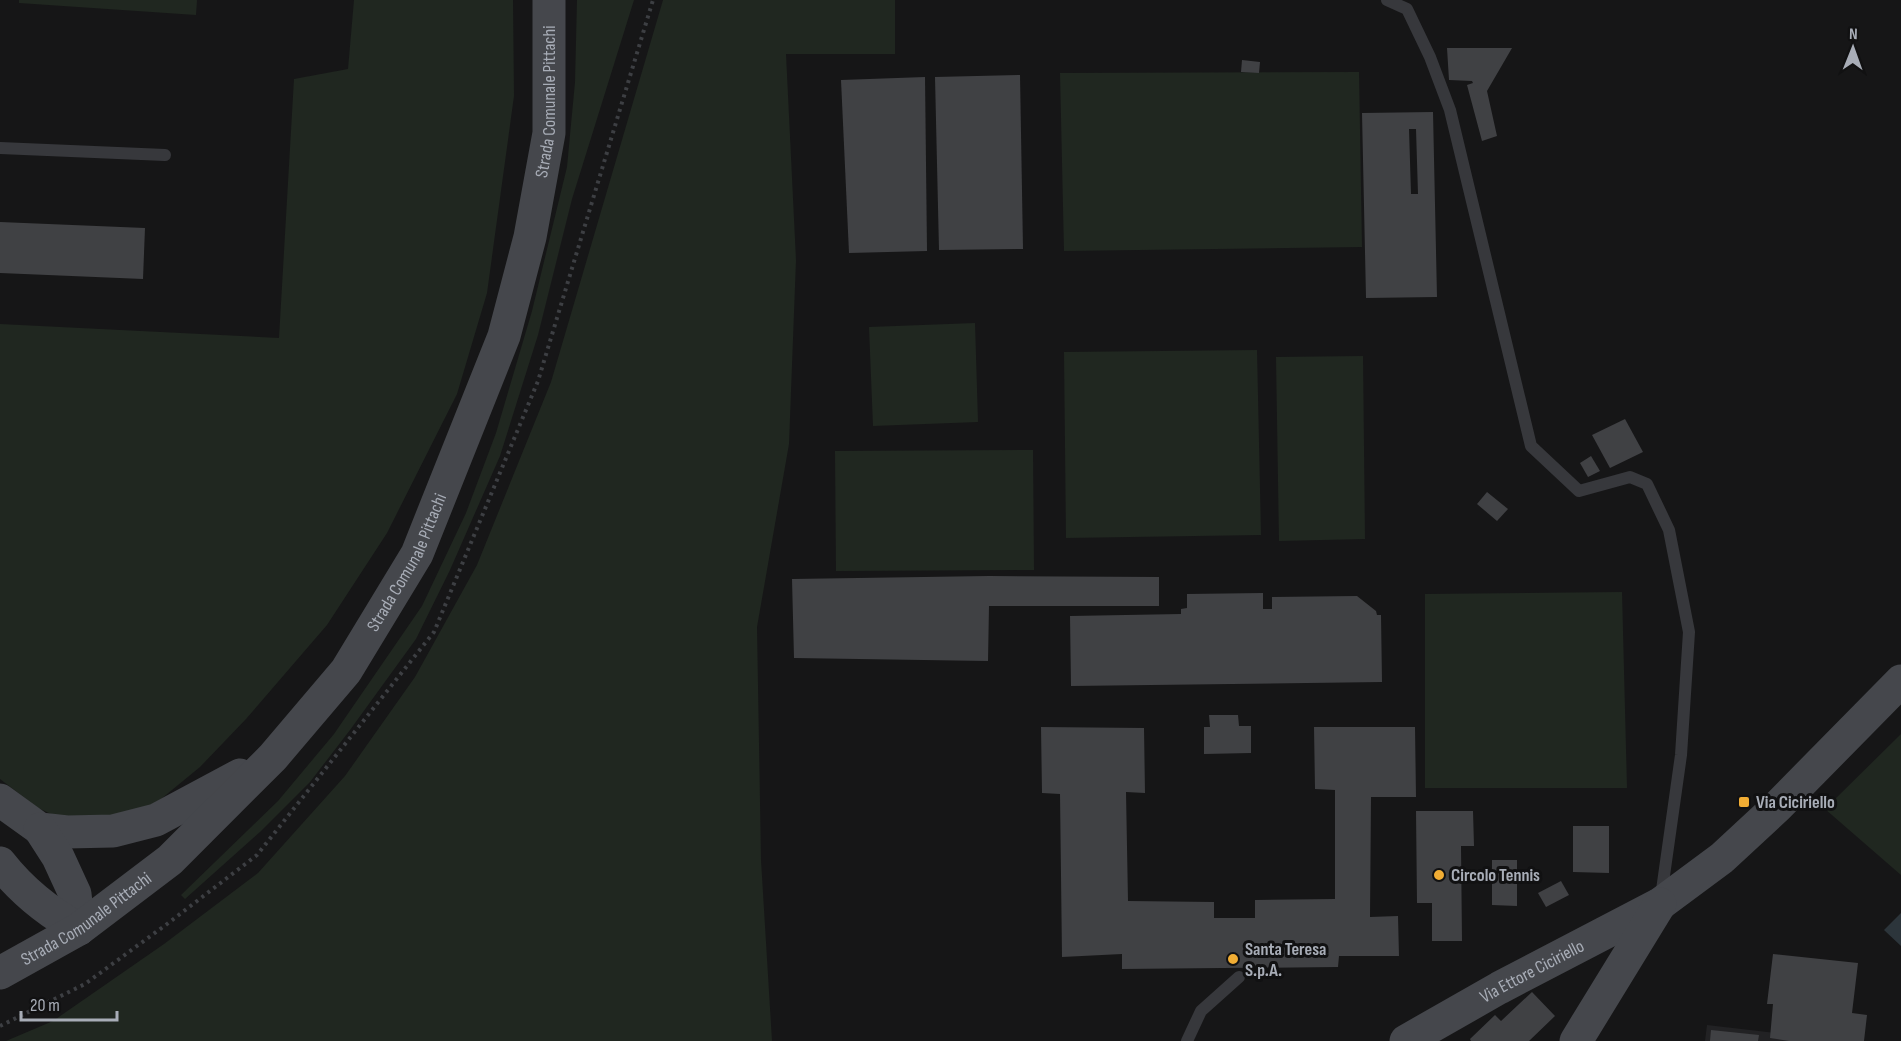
<svg xmlns="http://www.w3.org/2000/svg" width="1901" height="1041" font-family="'Sofia Sans Condensed',sans-serif">
<style>
.built{fill:#222224}
.green{fill:#202720}
.water{fill:#2c353b}
.building{fill:#404144;fill-rule:evenodd}
.lines{fill:none;stroke-linecap:round;stroke-linejoin:round}
.path{stroke:#3d3f43;stroke-width:4;stroke-dasharray:3 4.5;stroke-linecap:butt}
.lane{stroke:#37383c;stroke-width:12}
.secondary{stroke:#45474c;stroke-width:33}
.poi-dot{fill:#f1ad34;stroke:#111112;stroke-width:2}
.labels{text-anchor:middle;stroke-width:6;stroke-linejoin:round;paint-order:stroke}
.street-label{font-size:18px;fill:#a8adb7;stroke:#111112}
.poi-label{font-size:18px;font-weight:bold;fill:#a8adb7;stroke:#111112;text-anchor:start}
</style>
<rect width="100%" height="100%" fill="#161617"/>
<path class="built" d="M1707,1025L1844,1041H1705Z"/>
<g class="green">
<path d="M19,0H197L196,15L19,3Z"/>
<path d="M354,0H513L514,96L487,293L457,394L387,533L327,625L246,719L200,767L161,799L127,818H60L38,808L0,779V324L279,338L294,79L348,69Z"/>
<path d="M577,0H634L572,199L538,335L500,456L450,570L416,639L350,730L310,782L260,832L185,899L181,895L278,801L334,734L422,606L466,513L496,433L532,311L567,167L575,82Z"/>
<path d="M663,0H895V54H786L796,260L789,444L757,627L761,860L772,1041H6L53,1021L164,944L258,873L345,776L415,677L477,565L551,382Z"/>
<path d="M1359,72L1362,247L1064,251L1060,73Z"/>
<path d="M975,323L978,422L873,426L869,327Z"/>
<path d="M1257,350L1261,535L1066,538L1064,352Z"/>
<path d="M1363,356L1365,539L1279,541L1276,357Z"/>
<path d="M1033,450L1034,570L836,571L835,451Z"/>
<path d="M1622,592L1627,788H1425V594Z"/>
<path d="M1901,734V875L1825,809Z"/>
</g>
<path class="water" d="M1901,913V946L1884,930Z"/>
<g class="building">
<path d="M1447,48H1512L1487,91L1497,136L1482,141L1467,85L1473,83L1472,81L1449,80Z"/>
<path d="M1242,60L1260,62L1259,73L1241,72Z"/>
<path d="M1020,75L1023,249L939,250L935,77Z"/>
<path d="M925,77L927,251L849,253L841,80Z"/>
<path d="M1433,112L1437,297L1366,298L1362,113ZM1409,129H1416L1418,194H1411Z"/>
<path d="M0,222L145,228L143,279L0,273Z"/>
<path d="M1625,419L1643,452L1610,468L1592,435Z"/>
<path d="M1591,456L1600,471L1588,477L1580,463Z"/>
<path d="M1487,492L1508,509L1497,521L1477,504Z"/>
<path d="M989,576L1159,577V606H989L988,661L794,658L792,579Z"/>
<path d="M1263,593V609H1272V597L1357,596L1376,611L1377,615H1381L1382,682L1071,686L1070,616L1181,614V609L1187,608V594Z"/>
<path d="M1209,715H1238L1239,726H1251V753L1204,754V727H1210Z"/>
<path d="M1041,727L1144,728L1145,793L1126,792L1128,901L1214,902V918H1255V900L1335,899V790L1315,789L1314,727H1415L1416,797H1371L1370,917L1398,916L1399,956H1339L1338,967L1122,969V954L1062,957L1060,794L1042,793Z"/>
<path d="M1416,811H1473L1474,846H1461L1462,941H1432V903H1417Z"/>
<path d="M1573,826H1609V873L1573,872Z"/>
<path d="M1492,860H1517V906L1492,905Z"/>
<path d="M1561,881L1569,895L1546,907L1538,893Z"/>
<path d="M1773,954L1858,963L1852,1013L1867,1015L1864,1041H1789L1770,1038L1773,1004H1767Z"/>
<path d="M1532,992L1555,1016L1529,1041H1471L1470,1039L1495,1015L1501,1021Z"/>
<path d="M1711,1030L1759,1035L1758,1041H1710Z"/>
</g>
<g class="lines">
<path class="path" d="M0,1026L85,984L167,924L257,855L434,632L538,381L653,0"/>
<g class="lane">
<path d="M1387,0L1407,9L1430,57L1450,110L1531,446L1579,491L1630,477L1647,484L1669,530L1689,632L1681,755L1661,897"/>
<path d="M0,148L165,155"/>
<path d="M1187,1041L1201,1011L1239,977"/>
</g>
<g class="secondary">
<path d="M0,800L40,829L67,832L113,831L156,820L240,775"/>
<path d="M40,829L58,857L75,894L79,929"/>
<path d="M0,863C22,891 48,912 79,929"/>
<path id="s1" d="M0,973L79,929L170,860L273,757L346,671L417,554L504,336L530,237L549,133V0"/>
<path id="s2" d="M1406,1041L1499,988L1660,904L1722,858L1777,807L1901,681"/>
<path d="M1576,1041L1660,904"/>
</g>
</g>
<g class="poi-dot">
<rect x="1738" y="796" width="12" height="12" rx="3"/>
<circle cx="1439" cy="875" r="6"/>
<circle cx="1233" cy="959" r="6"/>
</g>
<g class="labels">
<g class="street-label">
<text dy="6" stroke="none"><textPath href="#s1" startOffset="1074">Strada Comunale Pittachi</textPath></text>
<text dy="6" stroke="none"><textPath href="#s1" startOffset="588">Strada Comunale Pittachi</textPath></text>
<text dy="6" stroke="none"><textPath href="#s1" startOffset="102">Strada Comunale Pittachi</textPath></text>
<text dy="6" stroke="none"><textPath href="#s2" startOffset="144">Via Ettore Ciciriello</textPath></text>
</g>
<g class="poi-label">
<text x="1756" y="808">Via Ciciriello</text>
<text x="1451" y="881">Circolo Tennis</text>
<text x="1245" y="955">Santa Teresa<tspan x="1245" dy="21">S.p.A.</tspan></text>
</g>
</g>
<g transform="translate(1853 48) rotate(1)" stroke="#111112" stroke-width="4.5" paint-order="stroke">
<path d="M0-4.5L10 22L0 15L-10 22Z" fill="#a8adb7"/>
<text y="-9" font-size="16" font-weight="bold" text-anchor="middle" fill="#a8adb7">N</text>
</g>
<path d="M21 1011v9h96v-9" fill="none" stroke="#a8adb7" stroke-width="3"/>
<text x="30" y="1011" font-size="18" fill="#a8adb7" stroke="#111112" stroke-width="4.5" paint-order="stroke">20 m</text>
</svg>
